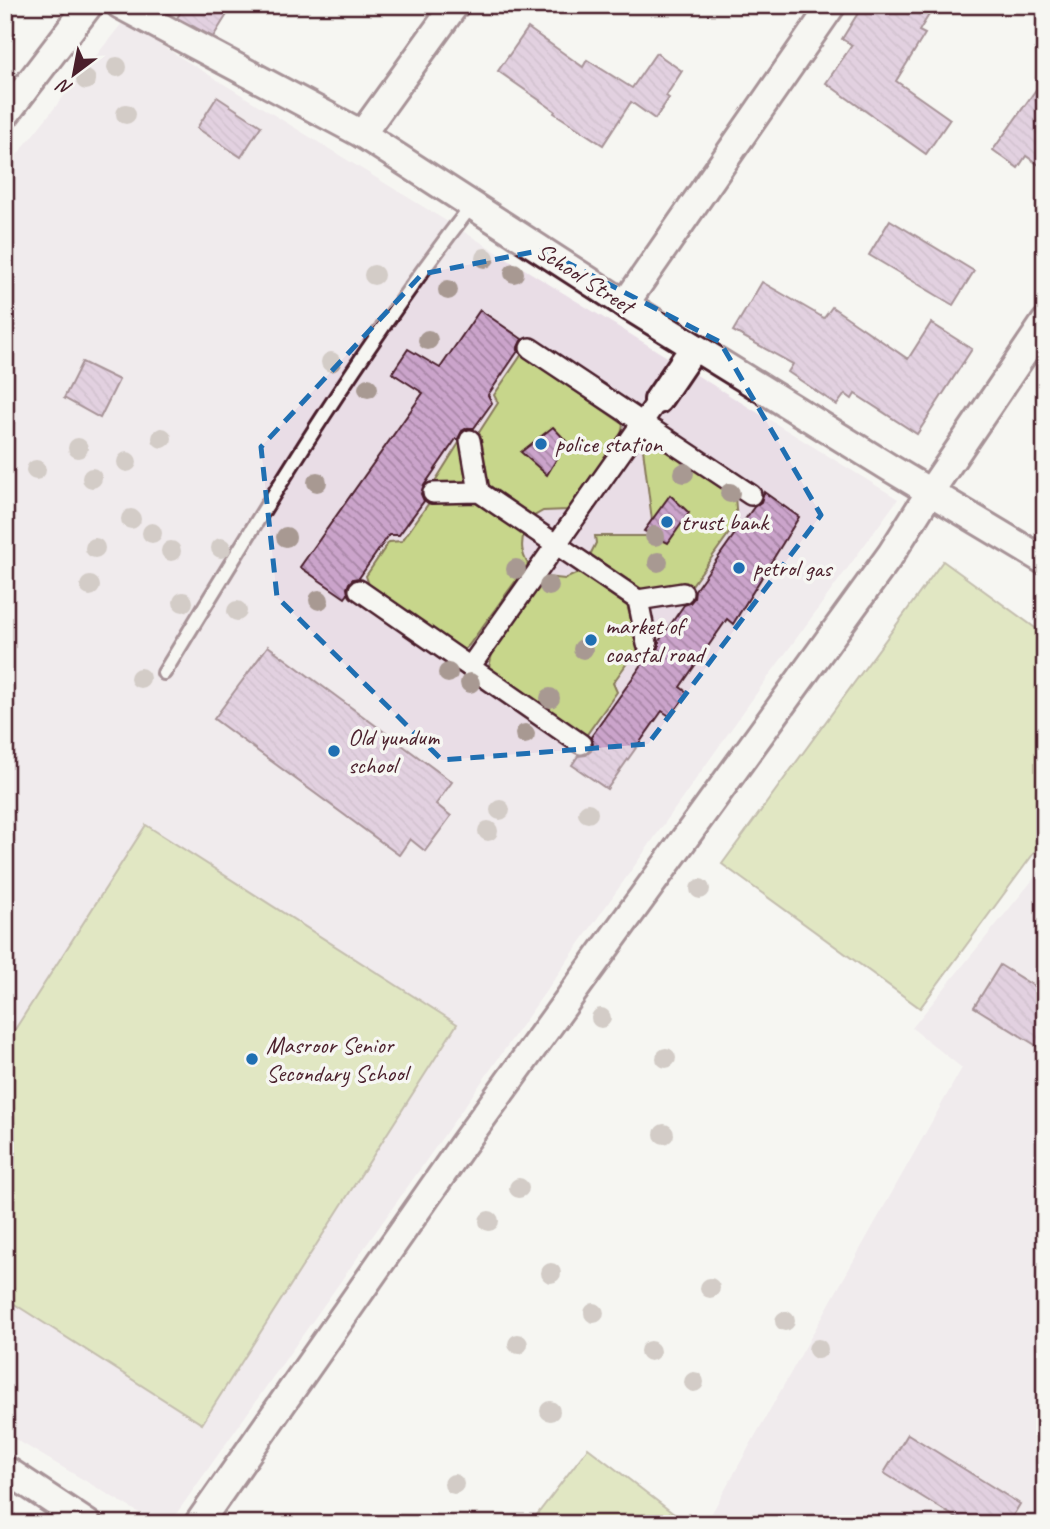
<svg xmlns="http://www.w3.org/2000/svg" width="1050" height="1529" font-family="Caveat,sans-serif">
<style>
.built{fill:#e9dde6}
.green{fill:#c7d68b;stroke:#887a5b;stroke-width:2}
.building{fill:url(#building-back-hatch);stroke:#4a1f2b;stroke-width:2}
.lines{fill:none;stroke-linecap:round;stroke-linejoin:round}
.service-casing{stroke:#4a1f2b;stroke-width:18}
.pedestrian-casing{stroke:#4a1f2b;stroke-width:24}
.minor-casing{stroke:#4a1f2b;stroke-width:32}
.service{stroke:#f6f6f2;stroke-width:12}
.pedestrian{stroke:#f6f6f2;stroke-width:19}
.minor{stroke:#f6f6f2;stroke-width:26}
.tree{fill:#a89992}
.marked{fill:none;stroke:#1f6fb2;stroke-width:5;stroke-dasharray:14 9;stroke-linejoin:round}
.poi-dot{fill:#1f6fb2;stroke:#f6f6f2;stroke-width:2.5}
.labels{text-anchor:middle;stroke-width:7;stroke-linejoin:round;paint-order:stroke}
.street-label{font-size:24px;fill:#4a1f2b;stroke:#f6f6f2}
.poi-label{font-size:24px;fill:#4a1f2b;stroke:#f6f6f2;text-anchor:start}
</style>
<defs>
<pattern id="building-back-hatch" width="6" height="6" patternUnits="userSpaceOnUse" patternTransform="scale(1.75)"><rect width="6" height="6" fill="#cba4cb"/><path d="M-1 5l2 2M0 0l6 6M5-1l2 2" fill="none" stroke="#a785a5"/></pattern>
</defs>
<rect width="100%" height="100%" fill="#f6f6f2"/>
<filter id="ink" filterUnits="userSpaceOnUse"><feTurbulence type="fractalNoise" baseFrequency=".0143" numOctaves="2"/><feDisplacementMap in="SourceGraphic" scale="14" xChannelSelector="R" yChannelSelector="G"/><feConvolveMatrix kernelMatrix="1 2 1 2 8 2 1 2 1" color-interpolation-filters="sRGB"/></filter>
<g filter="url(#ink)">
<g class="built">
<path d="M123,22L898,499L763,684L169,1524H158L5,1433V170Z"/>
<path d="M1045,865V1524H714L708,1520L962,1068L912,1028Z"/>
</g>
<g class="green">
<path d="M522,354L623,424L621,435L568,510L543,511L534,516L483,481L478,434L498,403L494,395Z"/>
<path d="M467,442L470,485L432,486L459,443Z"/>
<path d="M651,446H659L735,496L737,522L692,585L640,591L589,557L596,543L595,536H654L643,449Z"/>
<path d="M474,497L524,532C521,544 521,553 528,564L469,645L463,651L369,585L366,576L389,542L402,541L431,500Z"/>
<path d="M943,561L1045,635V838L920,1008L722,864Z"/>
<path d="M578,573L627,605L640,652L632,656L613,683L617,692L585,737L494,675L489,667L492,654L546,577L565,579Z"/>
<path d="M146,825L457,1024L202,1424L5,1298V1045Z"/>
<path d="M588,1448L687,1524H530Z"/>
</g>
<g class="building">
<path d="M185,5H233L213,37L177,18Z"/>
<path d="M863,5H935L919,31L925,34L896,81L950,119L926,154L826,83L852,45L842,39Z"/>
<path d="M528,28L583,67L587,60L632,88L656,53L682,71L666,96L669,98L655,119L631,102L603,145L554,113L555,111L498,71Z"/>
<path d="M1045,77V169L1026,156L1018,168L993,150Z"/>
<path d="M217,97L261,126L241,157L197,128Z"/>
<path d="M890,220L974,271L953,305L869,255Z"/>
<path d="M762,282L824,318L832,307L908,359L931,323L972,349L917,434L855,394L852,399L845,394L837,405L788,372L793,364L733,331Z"/>
<path d="M480,310L522,339L518,347V351L488,395L492,403L474,428H467L462,431L458,439H456L423,487L421,494L424,501L399,535H389L359,578L353,579L349,583L347,588L348,594L345,598L300,567L423,393L392,373L408,349L440,368Z"/>
<path d="M82,362L119,380L100,418L64,398Z"/>
<path d="M553,427L567,442L547,475L521,452Z"/>
<path d="M764,492L799,517L733,624L727,619L680,687L688,693L671,717L662,711L607,789L572,765L578,756L586,755L591,751L593,744L591,737L648,656L656,653L659,647V641L684,605L690,603L694,598L695,590L754,507L761,502Z"/>
<path d="M670,495L689,513L668,543L644,531Z"/>
<path d="M268,646L452,782L436,804L451,816L425,851L410,839L399,855L214,719Z"/>
<path d="M1000,965L1045,993V1051L974,1007Z"/>
<path d="M908,1434L1020,1504L1008,1524H966L884,1473Z"/>
</g>
<g class="lines">
<g class="service-casing">
<path id="service" d="M164,673C261,514 357,353 472,205"/>
</g>
<g class="pedestrian-casing">
<g id="pedestrian">
<path d="M530,348L751,495"/>
<path d="M470,440L479,492"/>
<path d="M433,493L479,492L638,600L647,644"/>
<path d="M359,590L581,744"/>
<path d="M638,600L683,593"/>
<path d="M470,667L658,400"/>
</g>
</g>
<g class="minor-casing">
<g id="minor">
<path d="M120,5L362,134L625,304L890,468L1045,561"/>
<path d="M5,115L89,5"/>
<path d="M362,134L455,5"/>
<path d="M625,304L832,5"/>
<path d="M658,400L694,347"/>
<path d="M5,1469L88,1524"/>
<path d="M198,1524L464,1143L891,554L930,492L1045,322"/>
</g>
</g>
<use href="#service" class="service"/>
<use href="#pedestrian" class="pedestrian"/>
<use href="#minor" class="minor"/>
</g>
<g class="tree">
<circle cx="117" cy="67" r="10"/>
<circle cx="86" cy="80" r="10"/>
<circle cx="126" cy="114" r="10"/>
<circle cx="485" cy="258" r="10"/>
<circle cx="514" cy="273" r="10"/>
<circle cx="374" cy="275" r="10"/>
<circle cx="448" cy="290" r="10"/>
<circle cx="428" cy="340" r="10"/>
<circle cx="331" cy="362" r="10"/>
<circle cx="368" cy="388" r="10"/>
<circle cx="162" cy="438" r="10"/>
<circle cx="78" cy="448" r="10"/>
<circle cx="127" cy="462" r="10"/>
<circle cx="36" cy="470" r="10"/>
<circle cx="684" cy="473" r="10"/>
<circle cx="92" cy="478" r="10"/>
<circle cx="317" cy="482" r="10"/>
<circle cx="730" cy="493" r="10"/>
<circle cx="131" cy="519" r="10"/>
<circle cx="152" cy="533" r="10"/>
<circle cx="655" cy="536" r="10"/>
<circle cx="286" cy="537" r="10"/>
<circle cx="95" cy="548" r="10"/>
<circle cx="221" cy="548" r="10"/>
<circle cx="171" cy="551" r="10"/>
<circle cx="658" cy="562" r="10"/>
<circle cx="516" cy="569" r="10"/>
<circle cx="90" cy="586" r="10"/>
<circle cx="549" cy="586" r="10"/>
<circle cx="319" cy="600" r="10"/>
<circle cx="183" cy="602" r="10"/>
<circle cx="237" cy="611" r="10"/>
<circle cx="583" cy="649" r="10"/>
<circle cx="448" cy="673" r="10"/>
<circle cx="140" cy="678" r="10"/>
<circle cx="470" cy="683" r="10"/>
<circle cx="550" cy="698" r="10"/>
<circle cx="525" cy="734" r="10"/>
<circle cx="500" cy="810" r="10"/>
<circle cx="588" cy="813" r="10"/>
<circle cx="488" cy="831" r="10"/>
<circle cx="700" cy="889" r="10"/>
<circle cx="601" cy="1018" r="10"/>
<circle cx="666" cy="1058" r="10"/>
<circle cx="664" cy="1134" r="10"/>
<circle cx="519" cy="1188" r="10"/>
<circle cx="489" cy="1221" r="10"/>
<circle cx="551" cy="1273" r="10"/>
<circle cx="710" cy="1288" r="10"/>
<circle cx="594" cy="1313" r="10"/>
<circle cx="785" cy="1321" r="10"/>
<circle cx="518" cy="1344" r="10"/>
<circle cx="818" cy="1349" r="10"/>
<circle cx="650" cy="1351" r="10"/>
<circle cx="694" cy="1382" r="10"/>
<circle cx="550" cy="1411" r="10"/>
<circle cx="454" cy="1484" r="10"/>
</g>
</g>
<path d="M0 0H1050V1529H0ZM543,250L720,342L821,515L648,744L442,760L277,597L261,447L422,274Z" fill="#f6f6f2" fill-opacity=".55" fill-rule="evenodd"/>
<path class="marked" d="M543,250L720,342L821,515L648,744L442,760L277,597L261,447L422,274Z"/>
<g class="poi-dot">
<circle cx="541" cy="444" r="7"/>
<circle cx="667" cy="522" r="7"/>
<circle cx="739" cy="568" r="7"/>
<circle cx="591" cy="640" r="7"/>
<circle cx="334" cy="751" r="7"/>
<circle cx="252" cy="1059" r="7"/>
</g>
<g class="labels">
<g class="street-label">
<text transform="translate(585 278) rotate(33)" y="8">School Street</text>
</g>
<g class="poi-label">
<text x="555" y="452">police station</text>
<text x="681" y="530">trust bank</text>
<text x="753" y="576">petrol gas</text>
<text x="605" y="634">market of<tspan x="605" dy="28">coastal road</tspan></text>
<text x="348" y="745">Old yundum<tspan x="348" dy="28">school</tspan></text>
<text x="266" y="1053">Masroor Senior<tspan x="266" dy="28">Secondary School</tspan></text>
</g>
</g>
<rect width="1050" height="1529" fill="none" stroke="#f6f6f2" stroke-width="28"/>
<rect x="14" y="14" width="1022" height="1501" fill="none" stroke="#4a1f2b" stroke-width="2.5" filter="url(#ink)"/>
<g transform="translate(74 74) rotate(212)" stroke="#f6f6f2" stroke-width="5" paint-order="stroke">
<path d="M0-5L12 26L0 18L-12 26Z" fill="#4a1f2b"/>
<text y="-10" font-size="19" font-weight="bold" text-anchor="middle" fill="#4a1f2b">N</text>
</g>
</svg>
